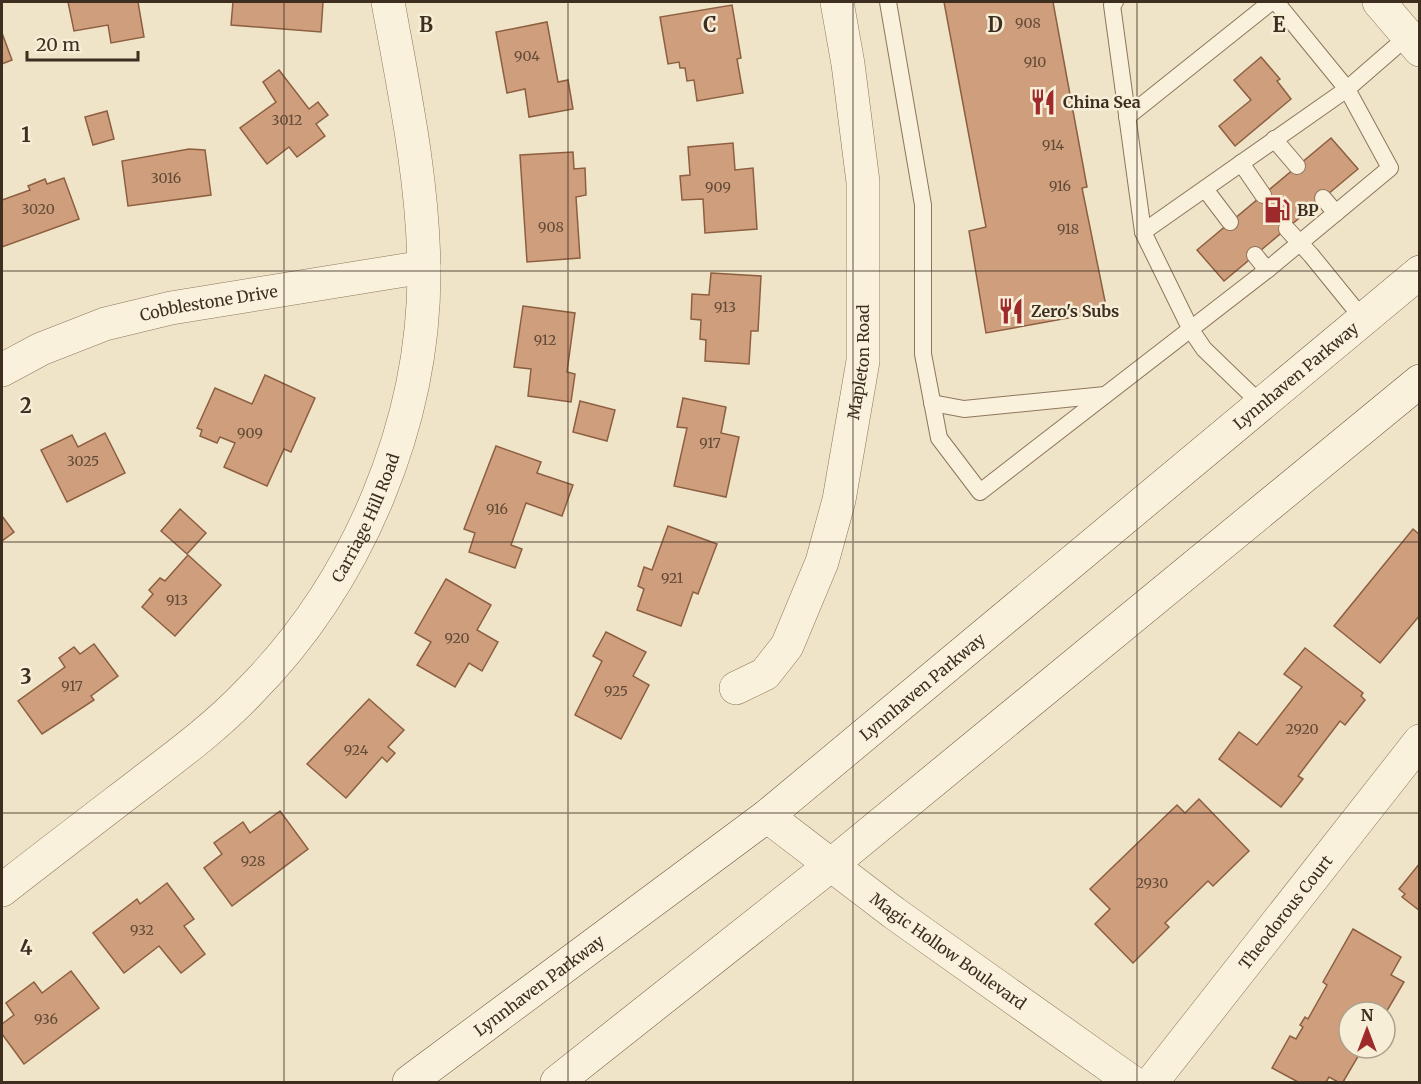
<svg xmlns="http://www.w3.org/2000/svg" width="1421" height="1084" font-family="Merriweather,serif">
<style>
.building{fill:#cf9f7d;stroke:#8d5f41;stroke-width:1.5}
.lines{fill:none;stroke-linecap:round;stroke-linejoin:round}
.service-casing{stroke:#8d765c;stroke-width:18}
.minor-casing{stroke:#8d765c;stroke-width:34}
.tertiary-casing{stroke:#8d765c;stroke-width:34}
.secondary-casing{stroke:#6f573f;stroke-width:34}
.service{stroke:#faf1dc;stroke-width:16}
.minor{stroke:#faf1dc;stroke-width:33}
.tertiary{stroke:#faf1dc;stroke-width:33}
.secondary{stroke:#faf1dc;stroke-width:33}
.grid{fill:none;stroke:#3d2e20;stroke-width:1.5;stroke-opacity:0.55}
.labels{text-anchor:middle;stroke-width:5;stroke-linejoin:round;paint-order:stroke}
.number-label{font-size:14px;fill:#624a37}
.poi-label{font-size:16px;font-weight:bold;fill:#3d2e20;stroke:#f7eed8;text-anchor:start}
.street-label{font-size:16px;fill:#3d2e20;stroke:#f7eed8}
.grid-label{font-size:20px;text-anchor:middle;font-weight:bold;fill:#3d2e20;stroke:#f7eed8;stroke-width:5;stroke-linejoin:round;paint-order:stroke}
</style>
<rect width="100%" height="100%" fill="#f0e4c8"/>
<g class="building">
<path d="M68,2H138L144,37L111,43L108,25L74,31Z"/>
<path d="M233,2H323L321,32L231,25Z"/>
<path d="M944,2H1053L1087,187L1082,188L1107,311L986,333L969,231L986,227Z"/>
<path d="M732,5L741,58L737,59L743,93L697,101L694,80L687,81L685,68H680L679,62L668,64L660,17Z"/>
<path d="M547,22L558,82L568,80L573,109L529,117L525,89L507,93L496,32Z"/>
<path d="M2,33L12,60L2,64Z"/>
<path d="M1261,57L1280,79L1277,81L1291,99L1235,146L1219,126L1251,100L1234,80Z"/>
<path d="M279,70L309,109L318,102L328,115L316,124L325,136L297,157L289,147L267,164L240,128L276,102L263,82Z"/>
<path d="M107,111L114,139L93,145L85,117Z"/>
<path d="M1331,138L1358,169L1224,281L1197,250Z"/>
<path d="M733,143L735,170L753,168L757,229L705,233L703,199L682,200L680,176L690,175L688,147Z"/>
<path d="M189,149L205,150L211,195L128,206L122,161Z"/>
<path d="M573,152L574,169L585,168L586,195L576,197L580,258L527,262L520,155Z"/>
<path d="M64,178L79,219L2,247V200L30,190L28,186L45,179L47,184Z"/>
<path d="M711,273L761,276L758,331H751L749,364L705,361L706,340L700,339L701,320L691,319L692,294L709,295Z"/>
<path d="M523,306L575,313L567,372L575,374L571,402L528,396L531,369L514,367Z"/>
<path d="M265,375L315,398L291,452L284,449L267,486L224,467L235,443L220,437L217,443L200,436L202,430L197,428L215,388L252,404Z"/>
<path d="M683,398L726,407L721,433L739,437L726,497L674,486L687,428L677,427Z"/>
<path d="M580,401L615,410L607,441L573,432Z"/>
<path d="M105,433L125,473L67,502L41,450L72,435L78,447Z"/>
<path d="M496,446L541,462L537,473L573,485L562,516L526,503L511,545L522,549L515,568L469,552L475,533L464,529Z"/>
<path d="M180,509L206,533L187,554L161,531Z"/>
<path d="M2,516L14,532L2,541Z"/>
<path d="M668,526L717,544L698,594L693,592L681,626L637,610L644,589L638,586L644,567L652,570Z"/>
<path d="M1413,529L1420,535V615L1380,663L1334,626Z"/>
<path d="M188,555L221,585L175,636L142,607L153,594L149,590L160,578L165,581Z"/>
<path d="M446,579L491,605L477,630L498,642L482,671L469,663L455,687L417,665L431,642L415,633Z"/>
<path d="M606,632L646,652L633,676L649,685L621,739L575,715L602,661L593,656Z"/>
<path d="M94,644L118,676L91,696L94,700L42,734L18,701L65,667L59,658L74,647L80,654Z"/>
<path d="M1305,648L1363,693L1361,696L1365,700L1345,725L1340,721L1298,776L1303,779L1281,807L1219,759L1239,732L1257,745L1302,687L1284,674Z"/>
<path d="M369,699L404,730L388,747L395,753L387,762L382,757L346,798L307,764Z"/>
<path d="M1199,799L1249,851L1213,886L1208,881L1165,923L1169,927L1133,963L1095,924L1110,909L1090,889L1177,805L1185,813Z"/>
<path d="M280,811L308,849L232,906L204,868L222,854L214,843L243,822L250,833Z"/>
<path d="M1420,863V911L1402,897L1405,894L1399,889Z"/>
<path d="M167,883L194,919L184,926L205,954L181,973L159,946L124,973L93,933L137,899L140,904Z"/>
<path d="M1353,929L1401,957L1391,975L1404,982L1385,1014V1012H1349V1048H1363L1343,1082H1338L1329,1077L1326,1082H1298L1272,1068L1290,1036L1296,1039L1303,1027L1300,1025L1305,1017L1308,1019L1327,985L1323,982Z"/>
<path d="M71,971L99,1008L24,1064L2,1034V1024L14,1015L6,1003L34,982L42,993Z"/>
</g>
<g class="lines">
<g class="service-casing">
<g id="service">
<path d="M888,2L923,205V354L939,438L980,492L1267,270L1390,168L1347,89L1276,2"/>
<path d="M1115,2L1112,5L1143,232L1191,330L1204,349L1261,404"/>
<path d="M1127,117L1271,2"/>
<path d="M1274,139L1297,166"/>
<path d="M1241,163L1263,195"/>
<path d="M1205,189L1230,222"/>
<path d="M1323,198L1336,213"/>
<path d="M1287,229L1311,255L1363,319"/>
<path d="M1143,232L1347,89L1408,36"/>
<path d="M1255,255L1267,270"/>
<path d="M932,403L964,409L1105,395"/>
</g>
</g>
<g class="minor-casing">
<g id="minor">
<path id="s1" d="M2,370L41,349L105,324L171,308L424,267"/>
<path id="s2" d="M736,688L765,674L787,646L822,562L839,500L863,361V182L848,64L837,2"/>
<path id="s3" d="M767,816L894,913L1132,1082"/>
<path id="s4" d="M2,890C48,854 94,819 141,783C179,754 217,726 250,691C358,582 425,423 424,269C423,179 404,90 388,2"/>
<path id="s5" d="M1152,1082L1420,741"/>
</g>
</g>
<g class="tertiary-casing">
<path id="tertiary" d="M1379,2L1420,50"/>
</g>
<g class="secondary-casing">
<g id="secondary">
<path id="s6" d="M409,1082L767,816L1420,272"/>
<path d="M557,1082L831,865L1420,381"/>
</g>
</g>
<use href="#service" class="service"/>
<use href="#minor" class="minor"/>
<use href="#tertiary" class="tertiary"/>
<use href="#secondary" class="secondary"/>
</g>
<path class="grid" d="M284,2V1082M568,2V1082M853,2V1082M1137,2V1082M2,271H1420M2,542H1420M2,813H1420"/>
<defs>
<g id="restaurant-bare" transform="scale(2.07)"><path d="M-5-6h1v4h1v-4h1v4h1v-4h1v5L-1.5 .5V6h-2V.5L-5-1ZM5-6V6H3V1.5H1.5Q1.5-4 5-6Z" fill="#9e2a2b" stroke="#f7eed8" stroke-width="2.5" paint-order="stroke"/></g>
<g id="fuel-bare" transform="scale(2.07)"><path d="M-5.5-6h7V0h2V4h1.3V-2.5L3-4.5l.8-.8L6-3V5H2.5V1h-1V6h-7ZM-4.2-4.7v3.2H.2V-4.7Z" fill="#9e2a2b" stroke="#f7eed8" stroke-width="2.5" paint-order="stroke"/></g>
</defs>
<g fill-rule="evenodd">
<use href="#restaurant-bare" x="1043" y="102"/>
<use href="#fuel-bare" x="1277" y="210"/>
<use href="#restaurant-bare" x="1011" y="311"/>
</g>
<g class="labels">
<g class="number-label">
<text x="1028" y="28">908</text>
<text x="527" y="61">904</text>
<text x="1035" y="67">910</text>
<text x="287" y="125">3012</text>
<text x="1053" y="150">914</text>
<text x="166" y="183">3016</text>
<text x="1060" y="191">916</text>
<text x="718" y="192">909</text>
<text x="38" y="214">3020</text>
<text x="551" y="232">908</text>
<text x="1068" y="234">918</text>
<text x="725" y="312">913</text>
<text x="545" y="345">912</text>
<text x="250" y="438">909</text>
<text x="710" y="448">917</text>
<text x="83" y="466">3025</text>
<text x="497" y="514">916</text>
<text x="672" y="583">921</text>
<text x="177" y="605">913</text>
<text x="457" y="643">920</text>
<text x="72" y="691">917</text>
<text x="616" y="696">925</text>
<text x="1302" y="734">2920</text>
<text x="356" y="755">924</text>
<text x="253" y="866">928</text>
<text x="1152" y="888">2930</text>
<text x="142" y="935">932</text>
<text x="46" y="1024">936</text>
</g>
<g class="poi-label">
<text x="1063" y="108">China Sea</text>
<text x="1297" y="216">BP</text>
<text x="1031" y="317">Zero's Subs</text>
</g>
<g class="street-label">
<text dy="6" stroke="none"><textPath href="#s1" startOffset="219">Cobblestone Drive</textPath></text>
<text dy="6" stroke="none"><textPath href="#s2" startOffset="363">Mapleton Road</textPath></text>
<text dy="6" stroke="none"><textPath href="#s6" startOffset="1134">Lynnhaven Parkway</textPath></text>
<text dy="6" stroke="none"><textPath href="#s4" startOffset="528">Carriage Hill Road</textPath></text>
<text dy="6" stroke="none"><textPath href="#s6" startOffset="648">Lynnhaven Parkway</textPath></text>
<text dy="6" stroke="none"><textPath href="#s5" startOffset="216">Theodorous Court</textPath></text>
<text dy="6" stroke="none"><textPath href="#s3" startOffset="226">Magic Hollow Boulevard</textPath></text>
<text dy="6" stroke="none"><textPath href="#s6" startOffset="162">Lynnhaven Parkway</textPath></text>
</g>
</g>
<g class="grid-label">
<text x="426" y="32">B</text>
<text x="710" y="32">C</text>
<text x="995" y="32">D</text>
<text x="1279" y="32">E</text>
<text x="26" y="142">1</text>
<text x="26" y="413">2</text>
<text x="26" y="684">3</text>
<text x="26" y="955">4</text>
</g>
<rect width="1421" height="1084" fill="none" stroke="#3d2e20" stroke-width="6"/>
<g transform="translate(1367 1030)"><circle r="28" fill="#f7eed8" stroke="#ada18e" stroke-width="1.5"/>
<path d="M0-4.5L10 22L0 15L-10 22Z" fill="#9e2a2b"/>
<text y="-9" font-size="16" font-weight="bold" text-anchor="middle" fill="#3d2e20">N</text>
</g>
<path d="M27 51v9h111v-9" fill="none" stroke="#3d2e20" stroke-width="3"/>
<text x="36" y="51" font-size="18" fill="#3d2e20" stroke="#f7eed8" stroke-width="4.5" paint-order="stroke">20 m</text>
</svg>
